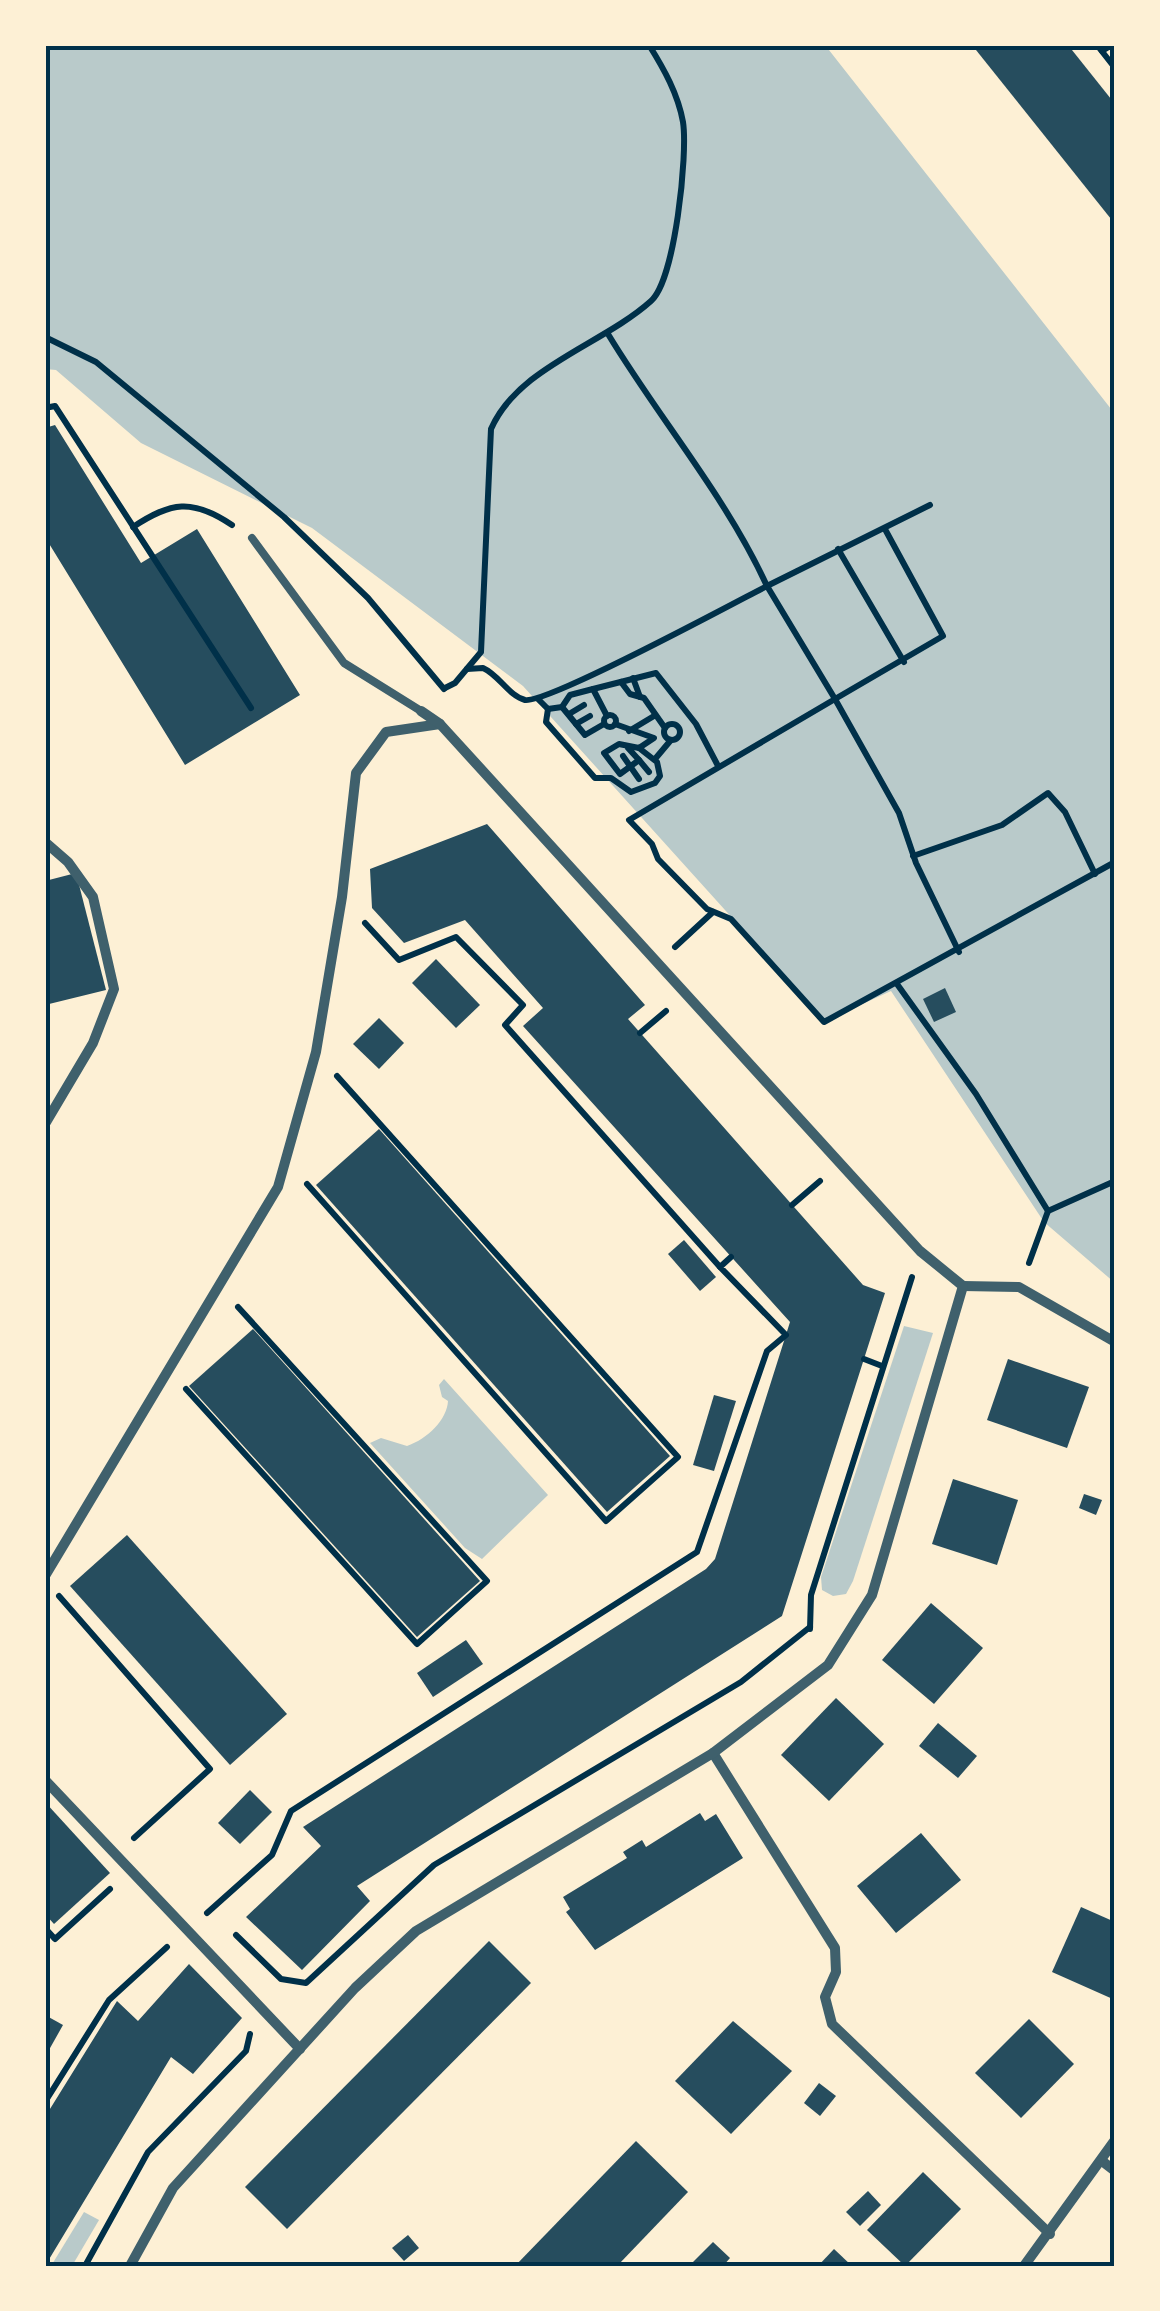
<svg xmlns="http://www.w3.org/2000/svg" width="1160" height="2311" font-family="Quicksand,sans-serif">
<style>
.green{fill:#b9caca}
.building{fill:#264d5e}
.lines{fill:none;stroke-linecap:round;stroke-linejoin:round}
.path{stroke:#003049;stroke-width:6}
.service{stroke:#3f606c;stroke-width:8}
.minor{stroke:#3f606c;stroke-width:10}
.neatline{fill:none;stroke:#003049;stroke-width:4}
</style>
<rect width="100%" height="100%" fill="#fdf0d5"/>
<g class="green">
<path d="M45,45H825L1115,414V1283L1044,1222L891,991L825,1021L523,686L312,528L141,443L56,370L45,369Z"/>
<path d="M904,1326L933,1333L853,1581L846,1594L833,1596L822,1590L821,1577Z"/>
<path d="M444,1379L548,1495L482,1559L465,1548L370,1443L381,1438L407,1446C427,1439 447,1420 448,1401L442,1397L439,1385Z"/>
<path d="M84,2212L99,2220L72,2266H51Z"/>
</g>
<g class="building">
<path d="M972,45H1068L1115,104V224Z"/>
<path d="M55,425L141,563L197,529L300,695L185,765L45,537V428Z"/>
<path d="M487,824L645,1005L628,1019L863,1285L885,1293L782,1616L357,1886L370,1901L302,1970L246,1917L321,1846L303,1827L706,1569L715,1559L790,1322L523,1026L543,1008L465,920L404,943L372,908L370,869Z"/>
<path d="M76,873L106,990L45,1005V881Z"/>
<path d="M436,959L480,1005L456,1028L412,983Z"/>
<path d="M945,988L956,1012L934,1022L923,999Z"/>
<path d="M379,1018L404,1043L379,1069L353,1044Z"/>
<path d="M379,1129L670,1456L607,1512L316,1185Z"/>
<path d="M684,1240L716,1277L700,1291L668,1254Z"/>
<path d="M253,1329L480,1581L417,1637L189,1386Z"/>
<path d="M1008,1359L1089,1387L1067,1448L987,1420Z"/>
<path d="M714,1395L736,1401L714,1471L693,1465Z"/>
<path d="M953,1479L1018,1500L997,1565L932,1544Z"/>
<path d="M1084,1494L1102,1500L1096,1515L1079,1508Z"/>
<path d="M127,1535L287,1714L230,1765L70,1586Z"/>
<path d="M931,1603L983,1648L934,1704L882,1660Z"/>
<path d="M466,1640L483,1664L433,1697L417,1673Z"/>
<path d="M836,1698L884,1744L829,1801L781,1755Z"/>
<path d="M938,1723L977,1756L958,1778L919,1746Z"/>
<path d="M250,1790L272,1812L240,1844L218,1823Z"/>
<path d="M45,1802L110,1873L54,1924L45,1914Z"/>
<path d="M700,1813L705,1821L716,1814L743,1858L595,1950L566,1912L570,1909L563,1897L627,1858L623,1852L642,1840L646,1847Z"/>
<path d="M921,1833L961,1880L896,1933L857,1886Z"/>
<path d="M1081,1907L1115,1922V2000L1052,1972Z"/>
<path d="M489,1941L531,1983L287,2229L245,2187Z"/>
<path d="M189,1964L242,2018L193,2074L171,2057L45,2266V2117L117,2001L138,2021Z"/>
<path d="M45,2015L63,2025L45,2057Z"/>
<path d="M1029,2019L1074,2064L1021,2118L975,2073Z"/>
<path d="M733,2021L792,2071L731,2134L675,2081Z"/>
<path d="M819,2083L836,2096L820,2116L804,2103Z"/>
<path d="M636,2141L688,2192L619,2264L515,2266Z"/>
<path d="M923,2172L961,2209L905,2266L867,2230Z"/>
<path d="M868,2191L881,2205L860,2226L846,2212Z"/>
<path d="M408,2235L419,2248L404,2261L392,2248Z"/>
<path d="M713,2242L730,2258L723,2266H689Z"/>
<path d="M834,2249L852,2266H818Z"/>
</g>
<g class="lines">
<g class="path">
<path d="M1097,45L1115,68"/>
<path d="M1102,51L1112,45"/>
<path d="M608,334C660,420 725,495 767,586L930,505"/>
<path d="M45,337L96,362L284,517L368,598L444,689"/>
<path d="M45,408L55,406L251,708"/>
<path d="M133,527C171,502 192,498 232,525"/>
<path d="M886,531L943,636L835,699L899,813L916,863L959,952"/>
<path d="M838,549L904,662"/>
<path d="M467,669L483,668C499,675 509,696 525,700C547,704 734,603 767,586L835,699L629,820L652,844L658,859L707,909L731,919L824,1022L1115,862"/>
<path d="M633,678L640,697"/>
<path d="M621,682L630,694L644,698L665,728"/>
<path d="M445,688L455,683L481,652L491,429C518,367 602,345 651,301C675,280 688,154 683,122C678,94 664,69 649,45"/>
<path d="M593,689L656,673L696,724L717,764"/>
<path d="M538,699L548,709L562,707L570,695L593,689L607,716"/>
<path d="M562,707L585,735L604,724"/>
<path d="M548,709L546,722L595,778H611L631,792L655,783L660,776L657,762L639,748"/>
<path d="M569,714L584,705"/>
<circle cx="610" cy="721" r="6"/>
<path d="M576,724L590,716"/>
<path d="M615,724L654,738L639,748L619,744L604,753L620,774L639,760L628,748"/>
<circle cx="672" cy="732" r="8"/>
<path d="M629,731L654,716"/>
<path d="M623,756L639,779"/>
<path d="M655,759L671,740"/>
<path d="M639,760L649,772"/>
<path d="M913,856L1002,825L1048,793L1065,812L1095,874"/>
<path d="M365,923L399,960L456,937L523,1005L505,1025L720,1267"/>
<path d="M675,947L713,912"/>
<path d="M897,984L976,1094L1048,1211L1115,1181"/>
<path d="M640,1033L666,1011"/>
<path d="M307,1184L606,1521L678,1457L337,1076"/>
<path d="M792,1205L820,1181"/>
<path d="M1029,1263L1048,1211"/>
<path d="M864,1359L882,1366"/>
<path d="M186,1389L417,1644L487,1581L238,1307"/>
<path d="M59,1596L210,1769L134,1838"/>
<path d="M810,1629L811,1595L912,1277"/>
<path d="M207,1913L272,1855L291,1811L697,1552L767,1351L786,1335L720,1267L731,1257"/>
<path d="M45,1928L55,1939L110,1889"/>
<path d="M236,1935L281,1979L306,1983L434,1865L741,1682L810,1627"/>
<path d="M45,2102L109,2000L167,1947"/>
<path d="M85,2266L148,2152L246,2051L250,2034"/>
</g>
<path class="service" d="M252,538L344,663L421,711"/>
<g class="minor">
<path d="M45,842L68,862L93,897L114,989L93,1043L45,1124"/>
<path d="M963,1286L1019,1287L1115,1342"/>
<path d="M45,1576L278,1187L316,1052L342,897L356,773L386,732L440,724"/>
<path d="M713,1753L835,1948L836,1972L825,1997L832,2024L1050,2234"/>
<path d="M45,1780L300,2049"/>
<path d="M1102,2161L1115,2171"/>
<path d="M130,2266L173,2188L355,1988L416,1931L713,1753L828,1665L872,1595L963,1286L920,1251L440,724L421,711"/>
<path d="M1024,2266L1115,2140"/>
</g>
</g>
<rect width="1160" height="2311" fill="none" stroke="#fdf0d5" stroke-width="95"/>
<rect x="48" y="48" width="1064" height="2216" class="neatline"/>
</svg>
